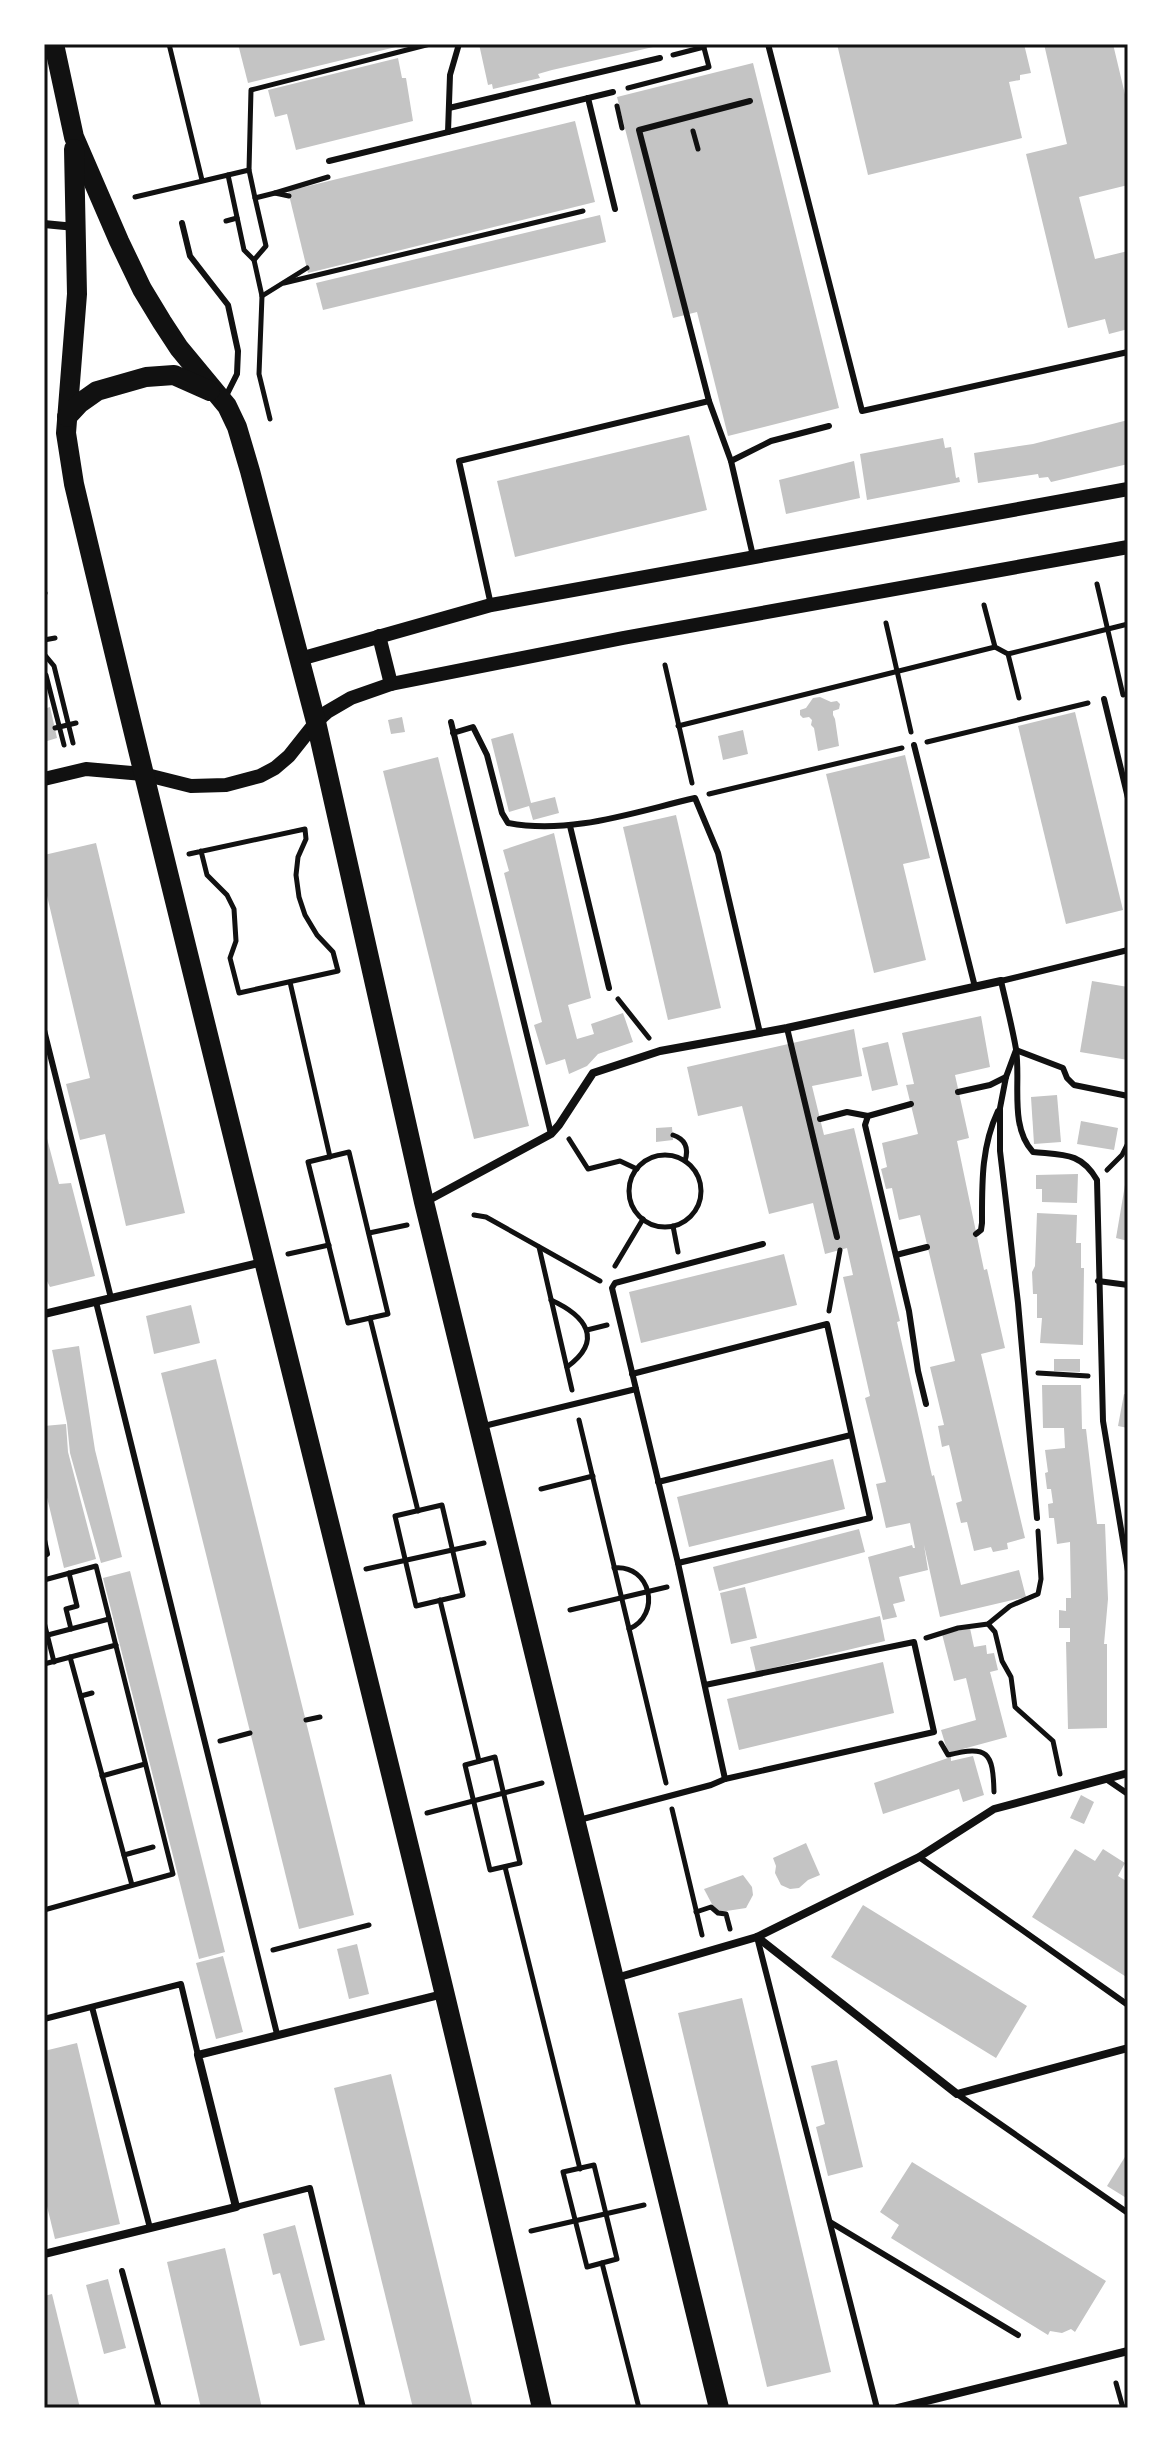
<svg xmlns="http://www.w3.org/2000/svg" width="1172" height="2452" font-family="'Public Sans',sans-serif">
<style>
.building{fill:#c4c4c4}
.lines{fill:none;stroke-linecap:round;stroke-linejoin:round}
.path{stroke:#111;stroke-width:5}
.service{stroke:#111;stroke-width:6}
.minor{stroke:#111;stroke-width:8}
.tertiary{stroke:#111;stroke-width:14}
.primary{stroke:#111;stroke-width:20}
.neatline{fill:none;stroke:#111;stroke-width:3}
</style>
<rect width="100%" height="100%" fill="#fff"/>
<g class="building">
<path d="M238,44H404V45L248,83Z"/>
<path d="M479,44H662V45L552,70L538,74L540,78L493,89L492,84L488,85Z"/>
<path d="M837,44H1024L1031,73L1020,75V80L1009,82L1022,138L868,175Z"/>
<path d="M1044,44H1113L1128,107V185L1079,197L1095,259L1128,251V329L1109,334L1105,319L1068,328L1026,154L1067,144Z"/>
<path d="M398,58L402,78H406L413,121L296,150L287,114L275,117L268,90Z"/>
<path d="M753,63L839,408L728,436L697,312L673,318L617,97Z"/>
<path d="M575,121L595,202L308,273L288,191Z"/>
<path d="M600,215L606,242L323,310L316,283Z"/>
<path d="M1128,420V464L1051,482L1048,477L1039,478L1038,474L978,483L974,453L1033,444Z"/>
<path d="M689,435L707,510L515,557L497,481Z"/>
<path d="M943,438L945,448L951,447L956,478L959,477L960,482L867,500L860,454Z"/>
<path d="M854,461L860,498L786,514L779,480Z"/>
<path d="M820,697L831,702L837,701L840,704L839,709L833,711V715L835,719L839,746L818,751L814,728L811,725L812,720L809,717L803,718L800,715V710L806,708L813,698Z"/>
<path d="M50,707L57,738L44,742V709Z"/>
<path d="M1075,712L1123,910L1066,924L1018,726Z"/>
<path d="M402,717L405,732L391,734L388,720Z"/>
<path d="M743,730L748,754L723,760L718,736Z"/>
<path d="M513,733L531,803L555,797L559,813L533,820L529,806L509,812L491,739Z"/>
<path d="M905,755L930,858L903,864L926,960L874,973L826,774Z"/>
<path d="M438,757L529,1126L474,1139L383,771Z"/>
<path d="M676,815L721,1008L668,1020L623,827Z"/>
<path d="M554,833L591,998L568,1005L577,1039L594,1034L591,1024L623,1013L633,1042L598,1054L587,1066L569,1074L565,1059L546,1065L534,1025L542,1022L504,873L509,871L503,850Z"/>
<path d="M96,843L185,1213L126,1226L105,1134L80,1140L66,1084L90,1078L44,883V855Z"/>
<path d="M1092,981L1128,987V1060L1080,1052Z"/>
<path d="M981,1016L990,1067L955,1075L969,1138L957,1141L984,1270L987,1269L1005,1348L981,1354L1025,1538L1007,1543L1008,1549L993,1552L991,1547L974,1551L967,1522L961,1523L956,1503L962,1501L949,1445L942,1447L938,1426L944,1425L930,1367L955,1361L920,1215L899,1220L892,1188L886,1189L881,1169L887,1167L882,1143L918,1134L906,1085L914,1084L902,1033Z"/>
<path d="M854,1029L862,1076L812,1086L824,1135L854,1128L900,1321L897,1322L932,1476L934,1475L961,1585L1019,1570L1026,1597L940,1617L924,1545L928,1570L899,1577L905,1601L893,1604L897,1617L883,1620L868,1557L912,1545L913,1548H915L910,1523L886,1528L876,1484L886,1482L865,1398L870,1396L843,1277L853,1275L847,1248L825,1254L813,1203L769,1214L742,1106L698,1116L687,1067Z"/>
<path d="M888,1042L898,1085L872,1091L862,1048Z"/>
<path d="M1057,1095L1061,1142L1034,1144L1031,1097Z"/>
<path d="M1081,1121L1118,1128L1114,1150L1077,1144Z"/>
<path d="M44,1127L59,1184L71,1183L95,1276L50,1287L44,1275Z"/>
<path d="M672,1127L673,1140L656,1142V1128Z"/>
<path d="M1078,1174L1077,1203L1042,1202V1189H1036V1175Z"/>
<path d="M1126,1179H1128V1241L1116,1238Z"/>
<path d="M1037,1213L1077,1215L1076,1243H1081V1268H1084L1083,1345L1040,1343L1042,1318H1037V1294H1033L1032,1272L1035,1266Z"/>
<path d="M784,1254L797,1305L641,1343L629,1292Z"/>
<path d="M191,1305L200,1343L154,1354L146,1316Z"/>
<path d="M79,1346L95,1450L122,1557L101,1563L70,1453L67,1423L52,1350Z"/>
<path d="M216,1359L354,1915L299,1929L161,1373Z"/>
<path d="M1054,1359H1080V1372L1054,1371Z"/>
<path d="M1042,1385H1081L1082,1429H1086L1097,1524H1105L1108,1599L1104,1644H1107V1728L1068,1729L1066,1642H1070V1628H1059V1610L1066,1611V1598H1071L1070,1542L1057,1544L1054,1518H1049L1048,1504L1053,1503L1051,1489H1047L1045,1473L1048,1472L1045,1450L1065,1448L1064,1428H1043Z"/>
<path d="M1124,1394L1128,1395V1428L1118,1426Z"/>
<path d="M66,1424L68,1452L96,1559L64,1568L44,1485V1426Z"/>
<path d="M833,1459L845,1509L689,1547L677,1497Z"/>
<path d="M859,1529L865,1552L719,1591L713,1567Z"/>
<path d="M130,1571L225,1952L199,1959L103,1578Z"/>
<path d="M745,1587L757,1638L731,1644L720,1593Z"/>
<path d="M880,1616L885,1641L756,1672L750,1647Z"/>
<path d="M970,1628L974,1647L986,1645L987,1654L994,1653L998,1670L990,1672L1007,1737L948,1753L941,1730L976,1720L966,1678L954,1681L942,1634Z"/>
<path d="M883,1662L894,1713L739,1750L727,1699Z"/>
<path d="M973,1756L984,1795L963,1802L959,1789L883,1814L874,1783L951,1757V1761Z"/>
<path d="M1081,1795L1094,1802L1084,1824L1070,1818Z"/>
<path d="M806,1843L820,1875L808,1880L799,1888L790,1889L781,1885L775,1873L776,1866L773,1858Z"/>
<path d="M1075,1849L1095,1861L1103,1849L1125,1863L1118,1876L1128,1882V1978L1032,1917Z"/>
<path d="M743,1875L752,1887L753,1895L746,1908L720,1912L714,1908L704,1889Z"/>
<path d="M863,1905L1027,2006L996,2058L831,1957Z"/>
<path d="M357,1944L369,1994L349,1999L337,1949Z"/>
<path d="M223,1956L243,2032L216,2039L196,1963Z"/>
<path d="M742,1998L831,2372L767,2387L678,2013Z"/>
<path d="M77,2043L120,2224L55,2239L44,2194V2051Z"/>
<path d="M837,2060L863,2167L828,2176L816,2127L825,2124L811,2066Z"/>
<path d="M391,2074L436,2257L473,2408H413L334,2088Z"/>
<path d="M1128,2152V2199L1107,2186Z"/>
<path d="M912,2162L1106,2281L1075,2332L1071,2329L1062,2333L1050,2331L1048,2335L891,2238L899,2225L880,2212Z"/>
<path d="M295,2225L325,2340L300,2346L280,2273L273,2275L263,2234Z"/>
<path d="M225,2248L262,2408H201L167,2262Z"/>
<path d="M108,2279L126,2348L104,2354L86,2285Z"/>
<path d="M52,2294L80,2408H44V2296Z"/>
</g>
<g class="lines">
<g class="path">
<path d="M169,44L202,180"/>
<path d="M673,55L704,47"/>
<path d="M628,88L709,67L703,44"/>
<path d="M617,106L622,128"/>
<path d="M693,131L698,149"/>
<path d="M249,170L251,90L430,44"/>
<path d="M228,175L249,170L255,198L275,193L289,196"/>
<path d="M275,193L328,177"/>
<path d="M135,197L228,175L244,250L254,260L262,296L259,374L270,419"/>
<path d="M226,221L237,218"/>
<path d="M254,260L266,246L255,198"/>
<path d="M284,283L583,211"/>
<path d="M262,296L307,268"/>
<path d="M1097,584L1123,695"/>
<path d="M44,593H45"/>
<path d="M984,605L995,647L1008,654L1019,698"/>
<path d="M886,623L911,732"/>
<path d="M44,640L55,638"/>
<path d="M44,654L54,666L73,743"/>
<path d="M1008,654L1128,624"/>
<path d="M665,665L692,783"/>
<path d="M44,676L46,675L64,745"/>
<path d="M678,726L995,647"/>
<path d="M55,728L76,723"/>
<path d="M927,742L1088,703"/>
<path d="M709,794L902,748"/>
<path d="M189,854L305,829L306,839L298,857L296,875L299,897L305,915L317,935L333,952L338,971L239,993L230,958L236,941L234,909L227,895L207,875L201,851"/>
<path d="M290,982L330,1157"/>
<path d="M618,999L649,1038"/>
<path d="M673,1135C685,1139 689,1148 685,1161"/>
<path d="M569,1139L588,1169L620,1161L637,1169"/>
<path d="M349,1152L388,1314L348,1323L308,1162Z"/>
<circle cx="665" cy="1191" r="36"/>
<path d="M1107,1170L1122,1155L1128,1143"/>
<path d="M474,1215L486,1217L600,1281"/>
<path d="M673,1226L678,1252"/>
<path d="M369,1233L407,1225"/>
<path d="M539,1247L572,1390"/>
<path d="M288,1254L329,1245"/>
<path d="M615,1266L643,1219"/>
<path d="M551,1300C586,1316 604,1340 567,1367"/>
<path d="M829,1311L840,1250"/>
<path d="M370,1318L418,1511"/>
<path d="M587,1330L607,1325"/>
<path d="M1038,1373L1088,1376"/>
<path d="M579,1420L666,1783"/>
<path d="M541,1489L593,1476"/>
<path d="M442,1505L463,1595L416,1606L395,1516Z"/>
<path d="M614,1568C651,1564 662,1615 629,1629"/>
<path d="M366,1569L484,1543"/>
<path d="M69,1573L77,1606L66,1609L71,1629"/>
<path d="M44,1580L96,1566L173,1874L44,1910"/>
<path d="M440,1600L479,1761"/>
<path d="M570,1610L667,1587"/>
<path d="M44,1622L54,1662"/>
<path d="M988,1624L995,1632L1002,1661L1011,1677L1015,1707L1053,1741L1060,1774"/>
<path d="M44,1636L109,1619"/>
<path d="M926,1638L958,1628L988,1624L1010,1606L1038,1594L1041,1579L1038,1531"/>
<path d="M70,1657L132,1885"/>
<path d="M44,1664L116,1645"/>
<path d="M81,1696L92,1693"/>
<path d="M306,1720L320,1717"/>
<path d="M220,1741L250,1733"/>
<path d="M941,1743L948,1755C988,1745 993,1752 994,1792"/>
<path d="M495,1757L520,1863L490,1870L465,1765Z"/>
<path d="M102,1776L145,1764"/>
<path d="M672,1809L702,1935"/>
<path d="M427,1813L542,1783"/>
<path d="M124,1855L153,1847"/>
<path d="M505,1867L580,2169"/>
<path d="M696,1912L711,1907L718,1913L726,1914L730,1929"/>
<path d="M273,1950L369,1925"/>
<path d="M594,2165L617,2259L587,2267L563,2172Z"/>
<path d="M531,2231L644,2205"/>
<path d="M602,2263L639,2408"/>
<path d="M1116,2383L1123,2408"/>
</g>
<g class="service">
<path d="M768,44L862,411L1128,352"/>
<path d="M588,98L615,209"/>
<path d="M750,101L639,130L709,401L731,461L753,556"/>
<path d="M449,108L660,58"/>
<path d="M448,132L450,75L459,44"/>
<path d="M329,161L613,92"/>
<path d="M182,223L190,256L228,305L238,351L237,374L225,398"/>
<path d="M731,461L771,441L829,426"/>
<path d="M491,605L459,461L709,401"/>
<path d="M1104,699L1128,798"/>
<path d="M451,722L551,1134"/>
<path d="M453,733L473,727L487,755L502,813L508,823C570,835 634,812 695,798L718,853L760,1033"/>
<path d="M914,745L975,987"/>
<path d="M570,826L609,988"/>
<path d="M1128,950L1001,981C1006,1003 1012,1026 1016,1049C1021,1082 1009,1126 1033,1152C1063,1155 1081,1152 1097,1180L1103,1421L1128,1571"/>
<path d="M787,1028L837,1237"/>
<path d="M44,1030L111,1298"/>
<path d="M958,1092L990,1085L1006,1077"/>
<path d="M911,1104L868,1116L865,1125L909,1311L918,1371L926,1404"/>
<path d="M820,1119L847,1112L868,1116"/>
<path d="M976,1234L981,1230L982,1223C982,1184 981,1147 998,1111"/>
<path d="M896,1255L927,1247"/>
<path d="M1098,1281L1128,1285"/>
<path d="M96,1302L277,2034"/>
<path d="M632,1374L827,1324L870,1518L678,1563"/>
<path d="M636,1389L678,1563L725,1779"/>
<path d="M484,1426L636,1389L612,1288L615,1283L763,1244"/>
<path d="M658,1482L851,1435"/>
<path d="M1037,1518L1018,1303L1000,1151V1108L1006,1077L1016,1050L1063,1068L1067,1078L1074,1085L1128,1096"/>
<path d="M44,1540L47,1554"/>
<path d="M1106,1779L1128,1794"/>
<path d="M579,1820L711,1785L725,1779L934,1732L914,1642L705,1685"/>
<path d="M919,1857L1128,2005"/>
<path d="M757,1937L877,2408"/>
<path d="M92,2007L150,2228"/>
<path d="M44,2019L181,1984L198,2055"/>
<path d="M957,2094L1128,2213"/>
<path d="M236,2207L310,2188L363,2408"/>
<path d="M830,2222L1018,2335"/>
<path d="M122,2271L159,2408"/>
</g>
<g class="minor">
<path d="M44,224L75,227"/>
<path d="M425,1202L551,1134L559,1125L593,1073L660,1051L787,1028L1001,981"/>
<path d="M44,1314L263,1262"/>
<path d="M757,1937L957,2094L1128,2048"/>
<path d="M616,1978L757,1937L919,1857L994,1809L1128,1773"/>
<path d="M44,2254L236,2207L198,2055L443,1994"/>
<path d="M898,2408L1128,2351"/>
</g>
<g class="tertiary">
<path d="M379,636L391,684"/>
<path d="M300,659L491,605L1128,489"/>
<path d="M44,779L86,769L143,774L191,786L226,785L260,776L275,768L289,756L316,722L327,712L351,698L391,684L623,638L1128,547"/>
</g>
<g class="primary">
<path d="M54,44L74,137L119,241L142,289L162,322L179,348L227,406L237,427L250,471L316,722L424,1202L719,2408"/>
<path d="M74,149L77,294L66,433L74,484C226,1126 395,1764 542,2408"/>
<path d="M67,417L80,403L97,391L146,377L174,375L210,391"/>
</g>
</g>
<rect width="1172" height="2452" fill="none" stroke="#ffffff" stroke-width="92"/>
<rect x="46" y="46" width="1080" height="2360" class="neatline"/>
</svg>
